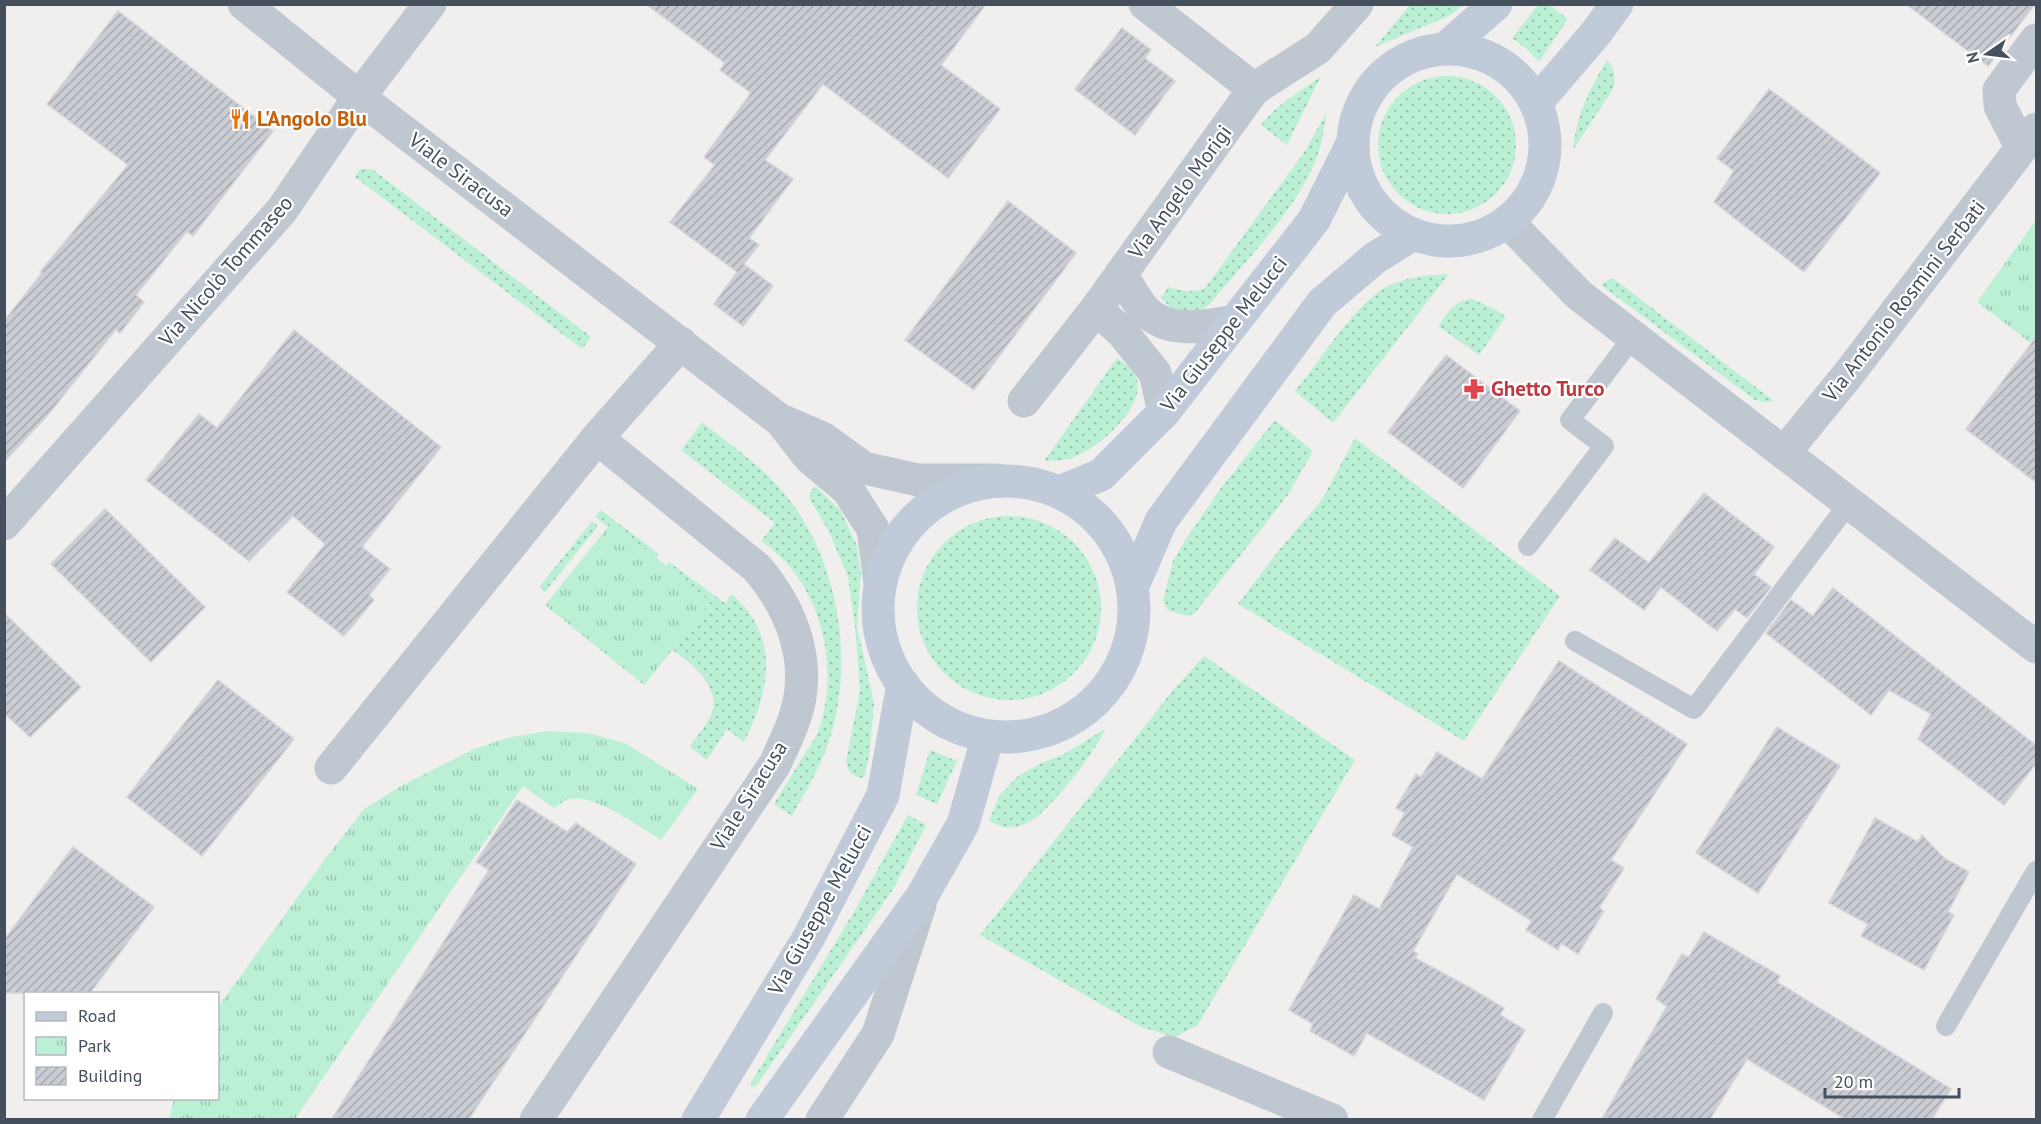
<svg xmlns="http://www.w3.org/2000/svg" width="2041" height="1124" font-family="'PT Sans',sans-serif">
<style>
.grass{fill:url(#grass-dots)}
.park{fill:url(#park-tufts)}
.building{fill:url(#building-hatch);stroke:#d2d4da;stroke-width:1.5}
.lines{fill:none;stroke-linecap:round;stroke-linejoin:round}
.service{stroke:#bfc7d1;stroke-width:20}
.minor{stroke:#bfc7d1;stroke-width:33}
.tertiary{stroke:#bfc7d1;stroke-width:33}
.secondary{stroke:#c1cad8;stroke-width:33}
.labels{text-anchor:middle;stroke-width:4.5;stroke-linejoin:round;paint-order:stroke}
.food-label{font-size:21px;font-weight:bold;fill:#c56008;stroke:#fff;text-anchor:start}
.street-label{font-size:21px;fill:#46505d;stroke:#fff}
.health-label{font-size:21px;font-weight:bold;fill:#be3a42;stroke:#fff;text-anchor:start}
</style>
<defs>
<pattern id="grass-dots" width="8" height="8" patternUnits="userSpaceOnUse" patternTransform="scale(1.5)"><rect width="8" height="8" fill="#bbf0d5"/><path d="M2 2h.1M6 6h.1" fill="none" stroke="#9ac5b0" stroke-width="1.8" stroke-linecap="round"/></pattern>
<pattern id="park-tufts" width="24" height="20" patternUnits="userSpaceOnUse" patternTransform="scale(1.5)"><rect width="24" height="20" fill="#bbf0d5"/><path d="M3 7l-1-3M5 7V3M7 7l1-3M15 17l-1-3M17 17v-4M19 17l1-3" fill="none" stroke="#9ac5b0"/></pattern>
<pattern id="building-hatch" width="6" height="6" patternUnits="userSpaceOnUse" patternTransform="scale(1.5)"><rect width="6" height="6" fill="#cacdd4"/><path d="M-1 1l2-2M0 6l6-6M5 7l2-2" fill="none" stroke="#a6a9af"/></pattern>
</defs>
<rect width="100%" height="100%" fill="#f1efee"/>
<g class="grass">
<path d="M1410,5H1463L1451,15L1375,47Z"/>
<path d="M1538,5H1550L1568,19L1539,62L1527,49L1512,38Z"/>
<path d="M1607,60C1615,69 1616,77 1613,89L1573,150C1576,115 1590,89 1607,60Z"/>
<path d="M1321,76L1287,145L1261,125C1277,104 1300,92 1321,76Z"/>
<circle cx="1447" cy="145" r="69"/>
<path d="M1327,112C1324,127 1322,143 1317,157C1296,211 1246,260 1209,305L1199,311L1175,312L1161,298L1168,287C1182,291 1192,293 1205,288L1303,154Z"/>
<path d="M363,169H372L591,337L582,349L355,177L358,171Z"/>
<path d="M1449,274L1333,423L1295,391C1317,364 1357,302 1386,287C1405,277 1427,275 1449,274Z"/>
<path d="M1614,279L1774,401L1763,402L1755,400L1601,285L1608,280Z"/>
<path d="M1472,299L1495,309L1506,317L1479,355L1438,326C1449,311 1452,302 1472,299Z"/>
<path d="M1117,358C1125,364 1133,368 1136,377C1148,407 1096,450 1072,458C1064,461 1053,460 1044,461Z"/>
<path d="M1275,420L1313,451L1288,495L1194,614L1187,616L1167,610L1163,600L1173,561L1186,539L1221,488Z"/>
<path d="M702,422C727,442 757,463 778,486C837,551 856,656 830,738C821,766 806,791 792,816L774,804C784,787 795,770 805,753C810,746 816,738 819,729C841,664 820,580 761,541L775,523L681,450Z"/>
<path d="M1355,438L1560,596L1464,741L1238,604L1279,550L1321,501Z"/>
<path d="M816,486L841,511L857,546L861,574L857,626L874,703L869,757L865,775L862,778C851,776 848,772 846,761L860,691L855,626L848,577L829,532L810,499V492Z"/>
<path d="M601,510L659,554L654,562L595,517Z"/>
<circle cx="1009" cy="608" r="92"/>
<path d="M592,521L598,526L545,592L539,587Z"/>
<path d="M669,562L725,603L732,594C737,600 744,605 748,611C779,653 765,700 744,742L727,729L707,760L690,747C696,737 706,726 711,715C724,683 683,657 661,642L664,571Z"/>
<path d="M1204,656L1355,760L1197,1026L1174,1037L1141,1027L980,935L1174,689Z"/>
<path d="M1105,729C1097,750 1049,812 1029,822C1013,830 1004,829 989,821L999,796L1018,776L1039,764L1064,754Z"/>
<path d="M930,750L957,761L937,804L916,795Z"/>
<path d="M908,815L926,825L894,888L756,1086L752,1087L750,1084L855,910Z"/>
</g>
<g class="park">
<path d="M2036,220V347L1977,302Z"/>
<path d="M612,522L711,602L644,685L545,605Z"/>
<path d="M548,731L588,733L625,743L698,789L661,840C638,827 593,791 566,800C562,802 558,806 554,808L523,786L295,1119H169L174,1099L218,1098V1007L326,858L364,809L401,786L474,749L511,737Z"/>
</g>
<g class="building">
<path d="M646,4H986L941,65L1000,109L948,178L823,84L765,160L793,179L749,238L759,245L744,264L773,286L743,326L714,304L737,272L670,222L715,165L704,157L751,93L720,70L725,63Z"/>
<path d="M1906,4H2035L1988,66Z"/>
<path d="M118,11L273,131L193,236L187,231L136,295L144,302L120,333L116,329L48,415L4,462V321L42,273L40,272L128,165L47,104Z"/>
<path d="M1122,28L1151,50L1145,58L1175,81L1135,135L1075,89Z"/>
<path d="M1769,89L1880,173L1804,272L1714,202L1734,171L1717,158Z"/>
<path d="M1008,201L1076,253L974,390L905,340Z"/>
<path d="M294,330L441,447L362,547L390,569L369,595L374,600L344,636L287,592L325,544L293,516L249,561L146,480L199,414L217,428Z"/>
<path d="M2037,336V483L1966,429Z"/>
<path d="M1446,355L1520,411L1463,488L1388,432Z"/>
<path d="M1704,493L1774,547L1754,574L1771,587L1747,618L1735,609L1717,631L1661,587L1644,610L1590,570L1615,538L1649,563Z"/>
<path d="M105,509L205,607L151,662L51,564Z"/>
<path d="M1833,588L2037,746V762L2004,805L1918,739L1931,714L1889,690L1871,715L1766,633L1791,600L1813,616Z"/>
<path d="M4,613L81,687L30,737L4,713Z"/>
<path d="M1559,661L1687,744L1611,860L1624,868L1599,908L1604,911L1578,954L1561,943L1558,950L1526,930L1532,921L1457,874L1413,951L1418,954L1415,958L1467,986L1504,1008L1500,1015L1525,1030L1484,1100L1367,1033L1354,1056L1310,1031L1313,1024L1289,1010L1354,895L1379,909L1413,847L1392,835L1405,813L1396,808L1416,774L1421,777L1437,752L1482,779Z"/>
<path d="M218,680L294,739L202,856L127,797Z"/>
<path d="M1777,727L1840,766L1758,893L1696,853Z"/>
<path d="M517,800L567,832L576,823L636,864L469,1119H332L489,870L476,862Z"/>
<path d="M1875,818L1918,842L1922,835L1944,858L1969,872L1948,912L1954,915L1924,970L1861,936L1868,924L1829,903Z"/>
<path d="M73,847L154,907L90,993H4V940Z"/>
<path d="M1704,932L1780,976L1777,982L1951,1089L1932,1119H1845L1747,1059L1710,1119H1602L1667,1006L1656,999L1682,954L1689,957Z"/>
</g>
<g class="lines">
<g class="service">
<path d="M1528,546L1604,446L1570,420L1633,337"/>
<path d="M1575,641L1694,709L1849,503"/>
<path d="M1946,1026L2036,871"/>
<path d="M1542,1120L1603,1013"/>
</g>
<g class="minor">
<path d="M1145,4L1254,89"/>
<path d="M2021,147L2000,106L1999,90L2036,40"/>
<path d="M1121,274C1128,285 1134,297 1142,307C1165,335 1204,327 1235,321"/>
<path d="M1096,309L1122,332L1155,373L1164,412"/>
<path d="M1024,401L1096,309L1254,89L1318,48L1357,4"/>
<path d="M1784,453L1847,376L2036,129"/>
<path d="M4,524L282,210L359,97L430,4"/>
<path d="M331,768L597,438L681,343"/>
<path d="M1169,1052L1332,1120"/>
<path d="M536,1120L775,764C782,748 790,733 795,717C813,663 792,609 757,568L597,438"/>
<path d="M822,1120L878,1034L920,905"/>
</g>
<g class="tertiary">
<path d="M244,4L359,97L781,421L810,458L848,490L873,529L880,583"/>
<path d="M1508,222L1579,295L2036,647"/>
<path d="M785,422L824,439L864,468L918,480H997"/>
</g>
<g class="secondary">
<path d="M1446,48L1496,4"/>
<circle cx="1449" cy="145" r="96"/>
<path d="M1536,103L1596,33L1617,4"/>
<circle cx="1006" cy="609" r="128"/>
<path d="M1059,492L1101,475L1164,412L1314,220L1353,142"/>
<path d="M1133,586L1161,521L1322,303L1375,258L1412,235"/>
<path d="M698,1120L809,937L883,795L903,684"/>
<path d="M762,1120L922,896L963,824L988,736"/>
</g>
</g>
<defs>
<g id="restaurant-bare" transform="scale(1.62)"><path d="M-5-6h1v4h1v-4h1v4h1v-4h1v5L-1.5 .5V6h-2V.5L-5-1ZM5-6V6H3V1.5H1.5Q1.5-4 5-6Z" fill="#e8710a" stroke="#fff" stroke-width="2.5" paint-order="stroke"/></g>
<g id="pharmacy-bare" transform="scale(1.62)"><path d="M-2-6h4v4h4v4h-4v4h-4v-4h-4v-4h4Z" fill="#e0444e" stroke="#fff" stroke-width="2.5" paint-order="stroke"/></g>
</defs>
<g fill-rule="evenodd">
<use href="#restaurant-bare" x="240" y="119"/>
<use href="#pharmacy-bare" x="1474" y="389"/>
</g>
<g class="labels">
<g class="food-label">
<text x="257" y="126">L'Angolo Blu</text>
</g>
<g class="street-label">
<text transform="translate(461 175) rotate(37)" y="7">Viale Siracusa</text>
<text transform="translate(1180 192) rotate(-54)" y="7">Via Angelo Morigi</text>
<text transform="translate(226 271) rotate(-49)" y="7">Via Nicolò Tommaseo</text>
<text transform="translate(1904 301) rotate(-52)" y="7">Via Antonio Rosmini Serbati</text>
<text transform="translate(1224 334) rotate(-52)" y="7">Via Giuseppe Melucci</text>
<text transform="translate(749 796) rotate(-58)" y="7">Viale Siracusa</text>
<text transform="translate(820 910) rotate(-61)" y="7">Via Giuseppe Melucci</text>
</g>
<g class="health-label">
<text x="1491" y="396">Ghetto Turco</text>
</g>
</g>
<rect width="2041" height="1124" fill="none" stroke="#46505d" stroke-width="12"/>
<rect x="24" y="992" width="195" height="108" fill="#ffffff" stroke="#b5b9be" stroke-width="1.5"/>
<rect x="36" y="1012" width="30" height="9" fill="#c1cad8" stroke="#b5b9be" stroke-width="1.5"/>
<text x="78" y="1022" font-size="18" fill="#46505d">Road</text>
<rect x="36" y="1037" width="30" height="18" fill="url(#park-tufts)" stroke="#b5b9be" stroke-width="1.5"/>
<text x="78" y="1052" font-size="18" fill="#46505d">Park</text>
<rect x="36" y="1067" width="30" height="18" fill="url(#building-hatch)" stroke="#b5b9be" stroke-width="1.5"/>
<text x="78" y="1082" font-size="18" fill="#46505d">Building</text>
<g transform="translate(1987 54) rotate(256)" stroke="#ffffff" stroke-width="4.5" paint-order="stroke">
<path d="M0-4.5L10 22L0 15L-10 22Z" fill="#46505d"/>
<text y="-9" font-size="16" font-weight="bold" text-anchor="middle" fill="#46505d">N</text>
</g>
<path d="M1825 1088v9h134v-9" fill="none" stroke="#46505d" stroke-width="3"/>
<text x="1834" y="1088" font-size="18" fill="#46505d" stroke="#ffffff" stroke-width="4.5" paint-order="stroke">20 m</text>
</svg>
